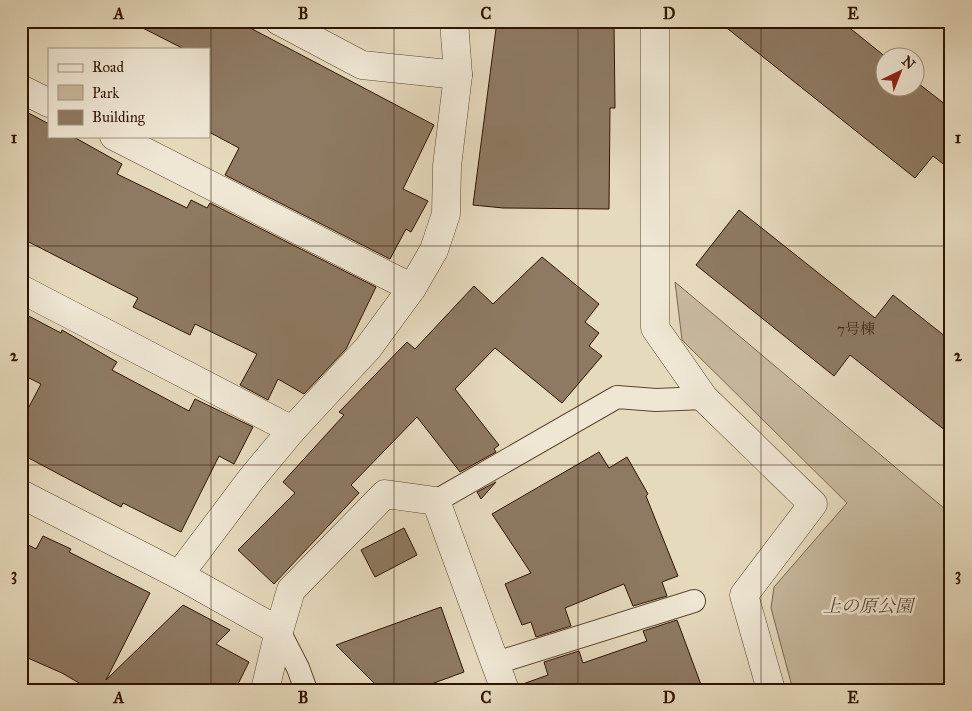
<svg xmlns="http://www.w3.org/2000/svg" width="972" height="711" font-family="'IM FELL Great Primer','Noto Serif JP',serif">
<style>
.green{fill:#c7b89d;stroke:#7b664e}
.building{fill:#8e7a62;stroke:#2f1300}
.lines{fill:none;stroke-linecap:round;stroke-linejoin:round}
.lane-casing{stroke:#5d452f;stroke-width:24}
.street-casing{stroke:#5d452f;stroke-width:29}
.lane{stroke:#efe7d4;stroke-width:22}
.street{stroke:#efe7d4;stroke-width:28}
.grid{fill:none;stroke:#2f1300;stroke-width:1;stroke-opacity:0.55}
.labels{text-anchor:middle;stroke-width:5;stroke-linejoin:round;paint-order:stroke}
.number-label{font-size:15px;fill:#472d18}
.park-label{font-size:18px;font-style:italic;fill:#5d452f;stroke:#efe7d4}
.neatline{fill:none;stroke:#2f1300;stroke-width:2}
.grid-label{font-size:16px;text-anchor:middle;font-weight:bold;fill:#2f1300}
</style>
<rect width="100%" height="100%" fill="#e6dabd"/>
<filter id="stains"><feTurbulence type="fractalNoise" baseFrequency=".004" numOctaves="4"/><feColorMatrix values="0 0 0 0 .2 0 0 0 0 .09 0 0 0 0 .02 0 0 0 .5 -.17"/></filter>
<radialGradient id="worn" r=".72"><stop offset=".6" stop-color="#630" stop-opacity="0"/><stop offset="1" stop-color="#630" stop-opacity=".3"/></radialGradient>
<path class="green" d="M675,282L951,514V690H793L771,608L774,587L847,503L682,340Z"/>
<g class="building">
<path d="M129,21H237L434,125L403,189L428,201L411,232L406,229L390,259L225,175L239,148L209,132V49H184Z"/>
<path d="M497,21H614L615,108H610L609,209L503,208L473,205Z"/>
<path d="M718,21H841L887,58H884V88H914V80L951,109V170L933,156L915,178Z"/>
<path d="M21,109L49,124V136H72L122,164L117,174L187,208L191,200L207,208L210,203L376,287L346,349L304,394L278,379L268,400L240,385L257,354L195,324L190,335L133,307L138,298L21,238Z"/>
<path d="M739,210L875,318L893,295L951,341V435L850,355L834,376L696,265Z"/>
<path d="M542,257L599,304L585,322L599,333L589,346L602,356L562,403L495,348L455,389L499,445L494,449L496,452L460,472L417,417L351,485L359,493L274,584L238,550L295,493L283,482L344,415L339,412L407,342L415,349L474,286L493,304Z"/>
<path d="M21,312L61,333L62,330L117,362L112,370L189,411L195,399L253,427L234,464L219,456L181,532L123,503L121,507L21,454V422L41,384L21,374Z"/>
<path d="M599,452L609,468L627,457L648,494L646,496L678,576L662,582L667,596L633,606L624,584L565,608L571,626L536,637L531,622L522,625L505,584L531,573L492,514Z"/>
<path d="M496,482L481,499L477,492Z"/>
<path d="M404,528L417,555L375,577L361,550Z"/>
<path d="M43,536L71,549L69,552L150,593L106,680L183,605L230,630L216,644L249,662L235,690H91L62,673L21,655V541L36,549Z"/>
<path d="M441,607L464,672L415,690H381L336,645Z"/>
<path d="M677,620L703,690H521L520,685L548,675L544,662L579,651L583,663L647,641L643,631Z"/>
</g>
<g class="lines">
<g class="lane-casing">
<g id="lane">
<path d="M436,501L617,397L656,400L704,398"/>
<path d="M279,631L298,668L306,690"/>
<path d="M496,663L694,601"/>
</g>
</g>
<g class="street-casing">
<g id="street">
<path d="M279,21L362,65L458,75"/>
<path d="M655,21V328L704,398L813,504L744,595L771,690"/>
<path d="M21,89L49,103"/>
<path d="M114,136L412,288"/>
<path d="M21,289L292,430"/>
<path d="M21,494L179,575L279,631L265,690"/>
<path d="M179,575L252,478L292,430L368,348L412,288L434,250L446,214L447,166L458,75L454,21"/>
<path d="M279,631L291,590L385,494L436,501L505,690"/>
</g>
</g>
<use href="#lane" class="lane"/>
<use href="#street" class="street"/>
</g>
<path class="grid" d="M211,21V690M394,21V690M578,21V690M761,21V690M21,246H951M21,465H951"/>
<g class="labels">
<g class="number-label">
<text x="856" y="334">7号棟</text>
</g>
<g class="park-label">
<text x="868" y="612">上の原公園</text>
</g>
</g>
<rect width="972" height="711" fill="none" stroke="#e6dabd" stroke-width="55"/>
<rect x="48" y="48" width="162" height="90" fill="#efe7d4" stroke="#a2927f"/>
<rect x="58" y="64" width="25" height="8" fill="#efe7d4" stroke="#a2927f"/>
<text x="92" y="72" font-size="15" fill="#2f1300">Road</text>
<rect x="58" y="85" width="25" height="15" fill="#c7b89d" stroke="#a2927f"/>
<text x="92" y="98" font-size="15" fill="#2f1300">Park</text>
<rect x="58" y="110" width="25" height="15" fill="#8e7a62" stroke="#a2927f"/>
<text x="92" y="122" font-size="15" fill="#2f1300">Building</text>
<g transform="translate(900 72) rotate(43)"><circle r="24" fill="#efe7d4" stroke="#a2927f"/>
<path d="M0-4L9 19L0 12L-9 19Z" fill="#8f2418"/>
<text y="-8" font-size="14" font-weight="bold" text-anchor="middle" fill="#2f1300">N</text>
</g>
<rect x="28" y="28" width="916" height="656" class="neatline"/>
<g class="grid-label">
<text x="119" y="19">A</text>
<text x="303" y="19">B</text>
<text x="486" y="19">C</text>
<text x="669" y="19">D</text>
<text x="853" y="19">E</text>
<text x="14" y="143">1</text>
<text x="958" y="143">1</text>
<text x="14" y="361">2</text>
<text x="958" y="361">2</text>
<text x="14" y="580">3</text>
<text x="958" y="580">3</text>
<text x="119" y="703">A</text>
<text x="303" y="703">B</text>
<text x="486" y="703">C</text>
<text x="669" y="703">D</text>
<text x="853" y="703">E</text>
</g>
<rect width="100%" height="100%" filter="url(#stains)"/>
<rect width="100%" height="100%" fill="url(#worn)"/>
</svg>
